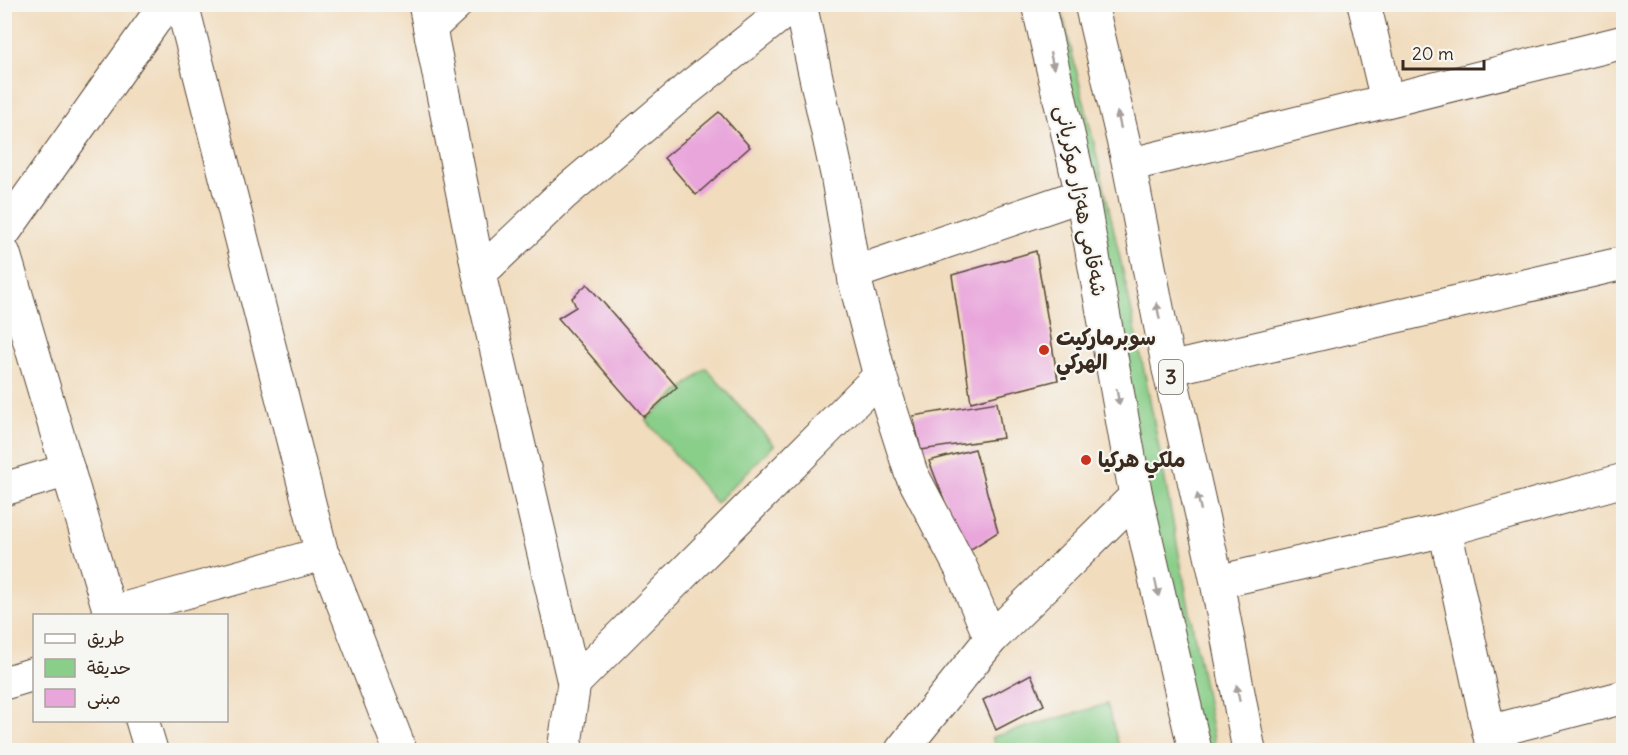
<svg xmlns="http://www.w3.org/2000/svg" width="1628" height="755" font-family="Delius,'Playpen Sans Arabic',sans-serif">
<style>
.park{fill:#89ce89;stroke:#627c54;stroke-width:1.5}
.building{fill:#e9a6db}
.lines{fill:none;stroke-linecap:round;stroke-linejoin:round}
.minor-casing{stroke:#564536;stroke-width:35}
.trunk-casing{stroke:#564536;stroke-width:35}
.minor{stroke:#fff;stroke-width:33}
.trunk{stroke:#fff;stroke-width:33}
.oneway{fill:#a79f9a}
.poi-dot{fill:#c8321e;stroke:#f6f6f2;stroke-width:2}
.labels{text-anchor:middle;stroke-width:4.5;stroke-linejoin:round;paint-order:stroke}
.shield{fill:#f6f6f2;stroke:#73675e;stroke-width:1.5}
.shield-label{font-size:20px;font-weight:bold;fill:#3b2a1e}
.street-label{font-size:21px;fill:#3b2a1e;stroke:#f6f6f2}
.poi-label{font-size:21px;font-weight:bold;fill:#3b2a1e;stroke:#f6f6f2;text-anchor:start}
</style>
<rect width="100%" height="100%" fill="#f6f6f2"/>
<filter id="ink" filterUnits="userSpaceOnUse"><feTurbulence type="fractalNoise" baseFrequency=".0167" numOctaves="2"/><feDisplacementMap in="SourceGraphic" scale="12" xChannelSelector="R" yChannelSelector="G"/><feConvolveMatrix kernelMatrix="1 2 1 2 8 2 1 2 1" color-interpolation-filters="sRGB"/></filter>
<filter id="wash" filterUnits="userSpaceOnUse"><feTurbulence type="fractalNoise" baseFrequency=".008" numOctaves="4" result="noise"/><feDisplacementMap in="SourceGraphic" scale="24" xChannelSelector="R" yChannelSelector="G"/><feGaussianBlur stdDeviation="1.35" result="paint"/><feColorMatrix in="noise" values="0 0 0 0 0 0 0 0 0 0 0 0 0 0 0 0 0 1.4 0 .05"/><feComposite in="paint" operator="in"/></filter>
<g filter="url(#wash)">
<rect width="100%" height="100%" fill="#f1dcbd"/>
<g class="park">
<path d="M1045,5H1060C1092,131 1121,257 1147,385C1171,507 1192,629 1216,750H1194Z"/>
<path d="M706,368L774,445L716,503L646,420Z"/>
<path d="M1107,704L1120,750H996L992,737Z"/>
</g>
<g id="blocks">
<g class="building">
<path d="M719,112L750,147L696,195L664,158Z"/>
<path d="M1036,251L1058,380L971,402L952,275Z"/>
<path d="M587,284L677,387L644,417L558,318L576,307L572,298Z"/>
<path d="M997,402L1003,438L921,450L913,416Z"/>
<path d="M975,449L998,532L965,553L929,461Z"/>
<path d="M1031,674L1044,705L996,730L983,700Z"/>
</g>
</g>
</g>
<g filter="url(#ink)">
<use href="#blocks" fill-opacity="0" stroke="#564536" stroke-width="1.5"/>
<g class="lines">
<g class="minor-casing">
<g id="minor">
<path d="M182,4L322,554L328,564L400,750"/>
<path d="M425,4L479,274L574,683L564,750"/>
<path d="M800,4L837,174L855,281"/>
<path d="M1364,4L1387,100"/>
<path d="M430,28L456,4"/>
<path d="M1129,165L1624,42"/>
<path d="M4,232L166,4"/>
<path d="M4,254L111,616"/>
<path d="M479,274L562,195L685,91L794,4"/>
<path d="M1169,369L1624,263"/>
<path d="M4,489L68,470"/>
<path d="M1445,530L1493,750"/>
<path d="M1217,582L1445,530L1624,480"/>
<path d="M110,613L322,554"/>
<path d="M991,639L961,568L911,473L880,376L855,281L863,270L1082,195"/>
<path d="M4,683L34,674"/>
<path d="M574,683L880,376"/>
<path d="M142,720L151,750"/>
<path d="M1489,732L1624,697"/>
<path d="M902,750L991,639L1136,496"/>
</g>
</g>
<g class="trunk-casing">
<g id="trunk">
<path d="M1038,4L1082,195L1136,496L1195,750"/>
<path d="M1091,4L1129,165L1169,369L1217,582L1249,750"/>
</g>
</g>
<use href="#minor" class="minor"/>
<use href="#trunk" class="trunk"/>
</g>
<defs><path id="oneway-solid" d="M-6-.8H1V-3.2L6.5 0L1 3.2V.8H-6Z" transform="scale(1.5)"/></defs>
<g class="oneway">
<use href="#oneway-solid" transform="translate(1052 61) rotate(77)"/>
<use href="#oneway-solid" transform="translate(1119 120) rotate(-103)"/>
<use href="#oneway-solid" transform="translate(1158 311) rotate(-101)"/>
<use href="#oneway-solid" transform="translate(1118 397) rotate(80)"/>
<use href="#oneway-solid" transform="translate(1199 502) rotate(-103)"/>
<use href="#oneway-solid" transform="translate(1157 588) rotate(77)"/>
<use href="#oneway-solid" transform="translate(1238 693) rotate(-101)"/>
</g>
</g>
<g class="poi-dot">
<circle cx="1044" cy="350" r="6"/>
<circle cx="1086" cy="460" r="6"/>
</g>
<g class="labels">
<rect class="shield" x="1159" y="360" width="24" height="34" rx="4.5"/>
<g class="shield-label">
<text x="1171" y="384">3</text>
</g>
<g class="street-label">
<text transform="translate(1081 201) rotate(79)" y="7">شەقامی ھەژار موکریانی</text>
</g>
<g class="poi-label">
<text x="1056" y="345">سوبرماركيت<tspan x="1056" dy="24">الهركي</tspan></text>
<text x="1098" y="467">ملكي هركيا</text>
</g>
</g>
<rect width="1628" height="755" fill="none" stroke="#f6f6f2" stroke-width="24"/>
<rect x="33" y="614" width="195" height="108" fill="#f6f6f2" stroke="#aba49d" stroke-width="1.5"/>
<rect x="45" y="634" width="30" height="9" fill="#ffffff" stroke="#aba49d" stroke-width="1.5"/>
<text x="87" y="644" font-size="18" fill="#3b2a1e">طريق</text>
<rect x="45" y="659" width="30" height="18" fill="#89ce89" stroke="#aba49d" stroke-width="1.5"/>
<text x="87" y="674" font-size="18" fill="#3b2a1e">حديقة</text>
<rect x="45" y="689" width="30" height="18" fill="#e9a6db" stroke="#aba49d" stroke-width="1.5"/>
<text x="87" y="704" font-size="18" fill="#3b2a1e">مبنى</text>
<path d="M1403 60v9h81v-9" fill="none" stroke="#3b2a1e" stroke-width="3"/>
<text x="1412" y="60" font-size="18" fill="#3b2a1e" stroke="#f6f6f2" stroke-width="4.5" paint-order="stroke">20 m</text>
</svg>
